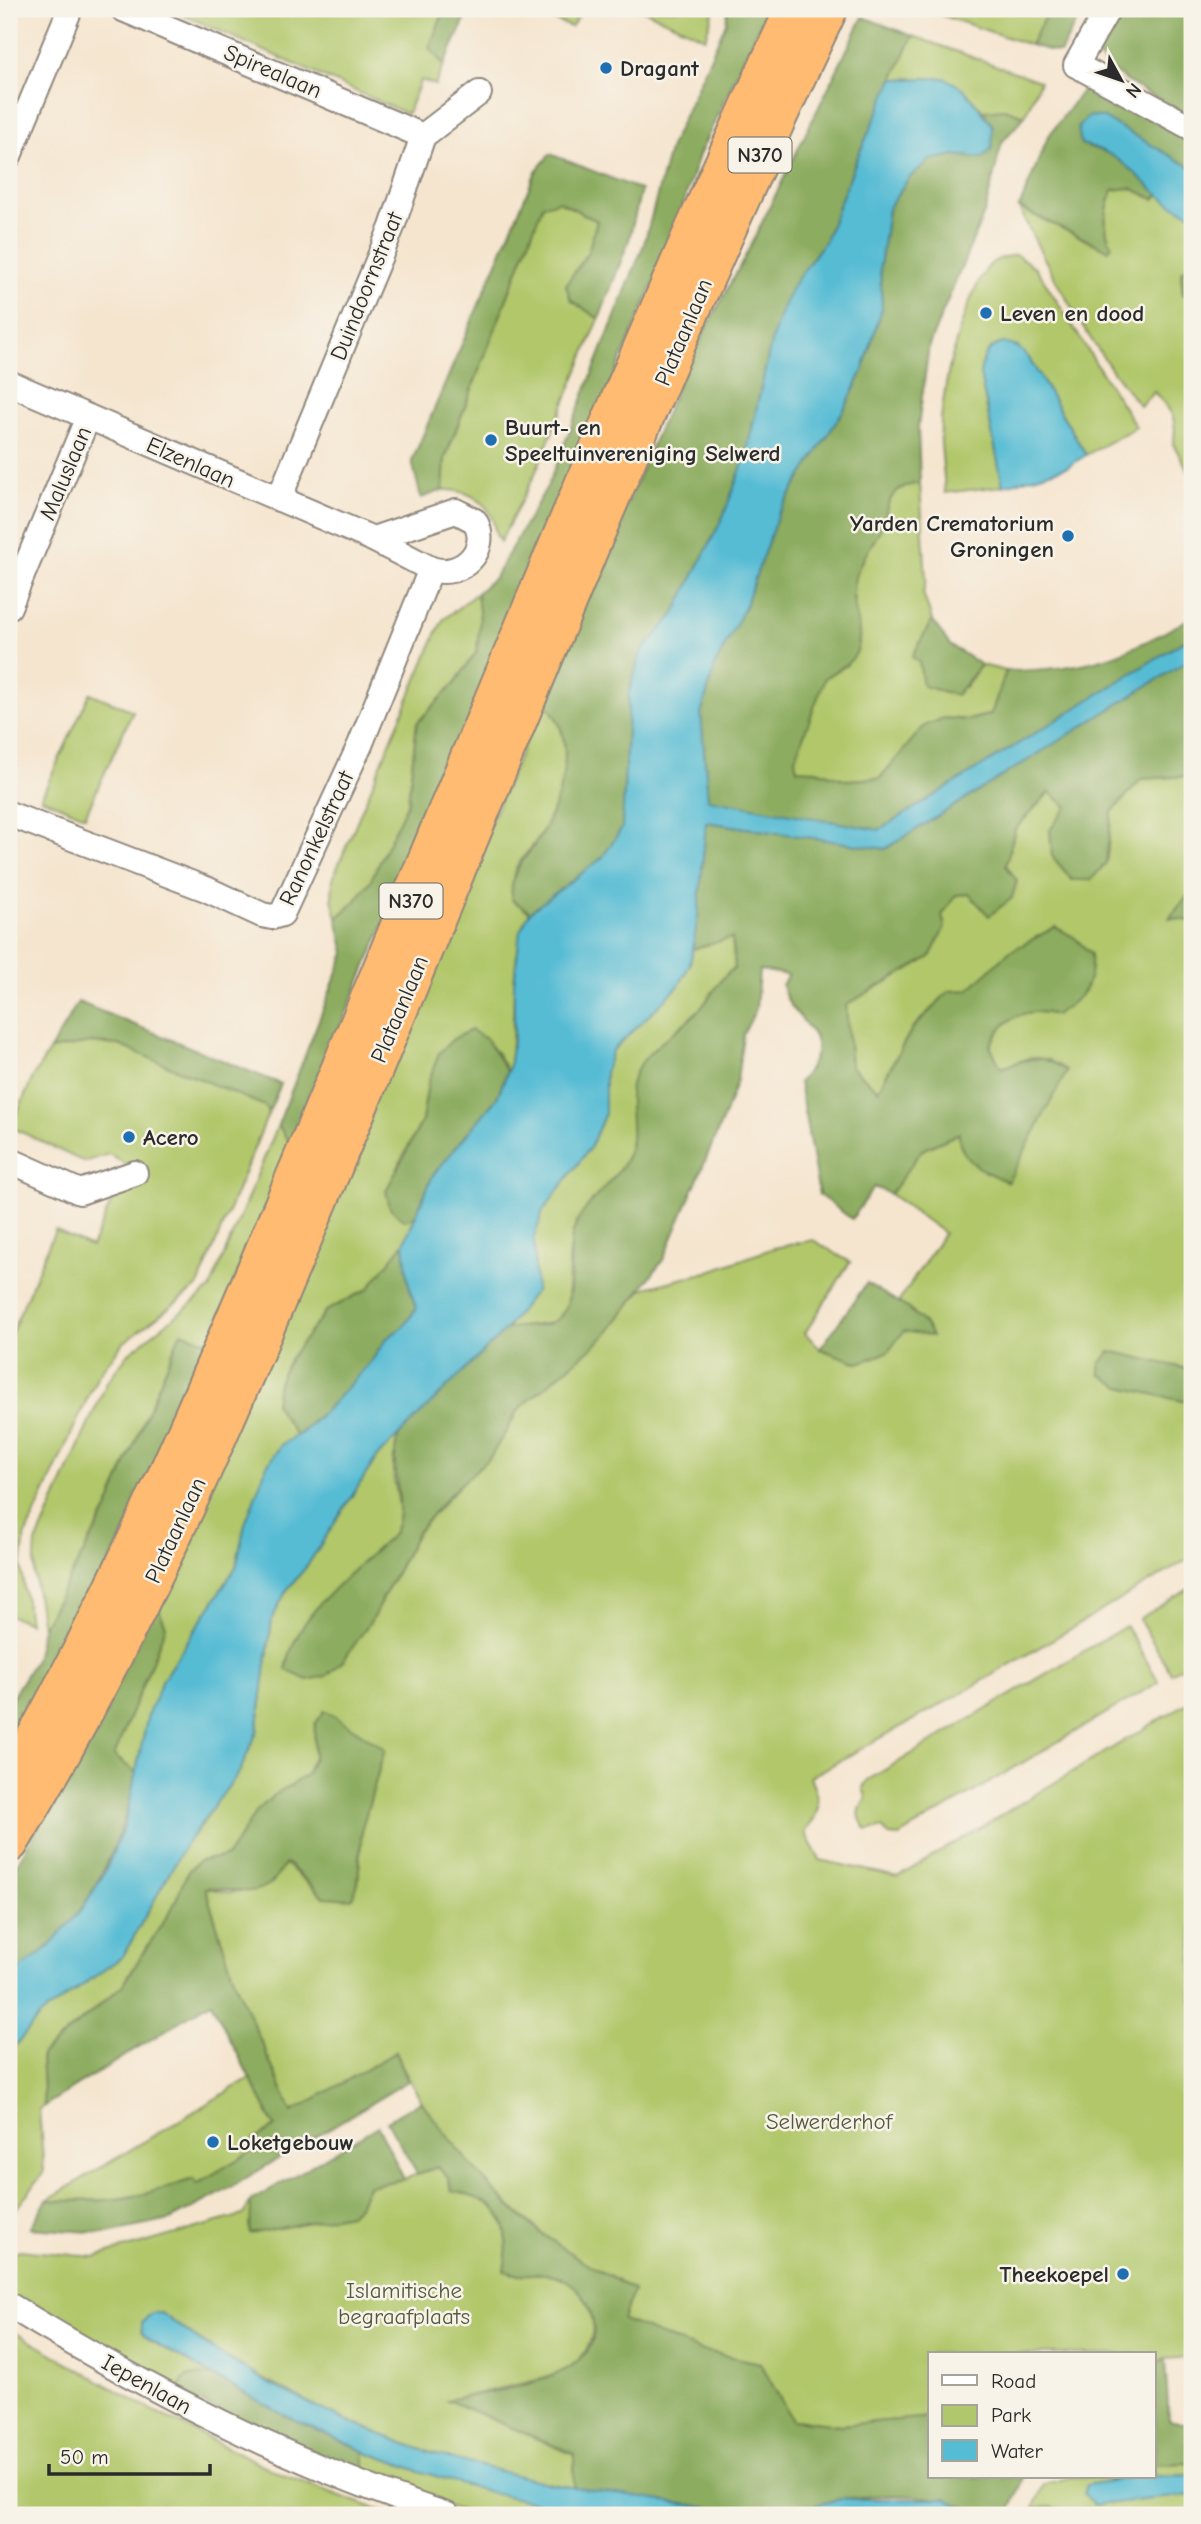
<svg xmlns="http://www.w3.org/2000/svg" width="1201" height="2524" font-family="'Comic Neue',sans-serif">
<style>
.green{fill:#b1c76b;stroke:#6e794b;stroke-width:2}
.forest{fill:#8cac5f;stroke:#5c6c45;stroke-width:2}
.water{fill:#56bcd4;stroke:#407480;stroke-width:2}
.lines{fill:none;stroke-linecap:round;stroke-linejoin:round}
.minor-casing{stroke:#90887d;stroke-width:28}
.trunk-casing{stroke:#90887d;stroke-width:42}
.minor{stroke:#fff;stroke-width:24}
.trunk{stroke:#ffbb71;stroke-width:38}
.poi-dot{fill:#1f6fb2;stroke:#f7f3e8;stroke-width:2.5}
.labels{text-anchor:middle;stroke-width:5;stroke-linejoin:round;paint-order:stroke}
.shield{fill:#f7f3e8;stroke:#686764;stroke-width:2}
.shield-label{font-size:21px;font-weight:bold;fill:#2b2b2b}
.poi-label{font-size:23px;font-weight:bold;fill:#2b2b2b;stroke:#f7f3e8;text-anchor:start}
.street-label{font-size:23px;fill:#2b2b2b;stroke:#f7f3e8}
.park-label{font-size:23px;fill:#535a3e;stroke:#f7f3e8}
</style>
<rect width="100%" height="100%" fill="#f7f3e8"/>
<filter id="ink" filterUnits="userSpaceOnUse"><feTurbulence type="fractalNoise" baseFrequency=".0143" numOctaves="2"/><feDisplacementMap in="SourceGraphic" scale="14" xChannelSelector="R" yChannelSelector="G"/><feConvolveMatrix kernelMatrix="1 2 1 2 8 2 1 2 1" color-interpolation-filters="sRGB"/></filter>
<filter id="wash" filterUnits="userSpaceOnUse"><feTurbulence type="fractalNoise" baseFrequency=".00686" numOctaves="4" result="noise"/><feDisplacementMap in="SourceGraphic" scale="28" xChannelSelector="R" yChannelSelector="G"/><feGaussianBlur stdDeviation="1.57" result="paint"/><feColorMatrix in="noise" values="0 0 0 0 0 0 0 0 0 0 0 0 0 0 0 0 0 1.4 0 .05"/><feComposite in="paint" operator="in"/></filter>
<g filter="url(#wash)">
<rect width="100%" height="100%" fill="#f5e5cf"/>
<g class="green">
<path d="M170,9H445L429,48L444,65L435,85L421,80L407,114Z"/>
<path d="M526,9H584L571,27Z"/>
<path d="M641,9H714L705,38Z"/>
<path d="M923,9H1049L1030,45Z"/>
<path d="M913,36L1040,81L1025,116L1004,109L983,111C951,72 941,78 893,79Z"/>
<path d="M1131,188L1154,199L1159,194L1192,214V261L1181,273L1183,294L1192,298V476L1173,444C1179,419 1171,410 1154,392L1140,406C1091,348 1052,277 1019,208L1108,250L1112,246C1101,226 1106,209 1113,190Z"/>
<path d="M559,201L597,221L588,252L566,285L571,300L599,319L534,476L500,542C494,533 496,530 493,521C487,499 464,489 443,490L445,459L543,205Z"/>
<path d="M1017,255L1036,268L1136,427L1086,455L1029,358C1005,334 986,341 980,374L1003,486L945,493C944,467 938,437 942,411C947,368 963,303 988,267C995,258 1007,256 1017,255Z"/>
<path d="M908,484H920L926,581L923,593L932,620L912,657L919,662L923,676L965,687L981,665L1006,671L991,714L969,720L944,718L925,726L880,778L846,780L816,770H797L794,759L825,678L847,665L859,632L852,589L859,564L881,526L888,503L895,492Z"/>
<path d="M477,593L480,620L477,651L455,683L417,723L408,802L371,880L354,903L337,918L332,899L333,878L436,634L443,620Z"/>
<path d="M90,693L133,711L85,816L41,798Z"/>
<path d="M543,701C580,736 564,798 539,837C532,848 518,860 514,873C512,881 513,892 512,900L530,912C506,959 518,1017 509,1068L507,1071L496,1051L428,1083L422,1121L400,1162L405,1219L415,1216L404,1243L379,1277L368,1289L326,1311L290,1358L278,1382L275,1404L296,1436L282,1445L245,1524L236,1567L163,1679L137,1773L114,1756L166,1626L154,1599Z"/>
<path d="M1192,776V891L1170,918L1192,921V1370L1110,1351L1100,1364V1374L1121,1387L1192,1403V1557L962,1693L810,1777C820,1804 823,1808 805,1833L820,1860L898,1877L1192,1700V2357L1165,2359L1154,2366V2354H930V2417L841,2425L792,2420L760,2363L699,2350L622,2320L633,2290C606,2274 575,2259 551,2240C488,2191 427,2126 396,2052L292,2113L236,1985L205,1887L229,1893L273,1882L284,1863L324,1897L358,1883L362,1828L385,1749L358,1732L315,1724L314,1757L306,1775L227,1856L199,1861L188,1871L173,1907L122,1986L41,2055L44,2106L39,2110L44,2172L9,2218V2053L40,2016L123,1956L185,1845L204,1822L257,1732L272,1619L286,1591L307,1566L377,1457L401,1431C399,1441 394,1453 393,1463C391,1491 408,1505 393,1534L319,1605L343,1661L372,1619L417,1533L505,1434L519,1409L604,1337L642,1289L707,1272L774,1248L813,1240L850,1262L805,1333L820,1349L859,1363L888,1352L914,1312L898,1303L944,1233L890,1194L922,1150L960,1133L983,1171L1008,1182L1050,1060L1031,1057L1001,1068L990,1047C1003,1018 1025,1006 1055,1015L1009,952L968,991H949L912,1028L878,1090L851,1067L846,1005L930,957L942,915L956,895L969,894L1006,865L1015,829L1050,792L1068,807L1050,830L1106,863L1112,812L1141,779Z"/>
<path d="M732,937L735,968L727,973L701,1008L652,1053L632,1081V1135L627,1157L618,1173L586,1209L569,1252L568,1303L561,1315L553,1323L506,1329L535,1290L533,1239L543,1211L591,1146L605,1113V1072L612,1051L679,986L690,964L693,949Z"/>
<path d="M91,1043L119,1045L265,1106L269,1112L198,1286L123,1343L97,1377L25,1536L21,1566L29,1623L9,1615V1339L55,1230L91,1247L128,1166L109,1154L84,1162L11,1127L33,1077L50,1050Z"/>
<path d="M278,1125L291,1145L209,1342L181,1332L106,1512L42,1628L34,1574L36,1543L107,1382L129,1353L210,1289Z"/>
<path d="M1192,1587V1661L1171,1673L1139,1619Z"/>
<path d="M1126,1626L1159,1682L899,1836L889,1835L882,1828L867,1830C857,1818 857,1811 866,1798L863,1787L868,1780Z"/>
<path d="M250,2078L276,2127L253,2140L257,2148L196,2184L193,2179C134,2200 109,2203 47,2200Z"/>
<path d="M438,2167L449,2179L451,2191C460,2192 471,2192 479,2196C509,2211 510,2246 512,2274C522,2274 535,2270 544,2272C602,2283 610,2347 560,2375L448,2400L574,2455V2488C424,2463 283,2402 162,2314L149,2340L213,2376L195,2375L175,2391L9,2296V2256L19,2250L95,2257L243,2215L251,2201V2234L359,2206L368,2186L404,2179Z"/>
<path d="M9,2329L146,2407L283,2475L393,2515H9Z"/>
<path d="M364,2451L422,2472L533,2502L527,2515L472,2514L366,2480Z"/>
<path d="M1192,2463V2475L1154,2476V2464Z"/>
<path d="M1072,2477H1133L1108,2480L1084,2494L1094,2505L1192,2495V2515H1081L1051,2507L1033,2509L1044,2484Z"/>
</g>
<g class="forest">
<path d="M445,9H470L444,65L429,48Z"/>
<path d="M728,9H767L699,155L672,239L291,1145L278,1125L345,953L337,918L354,903L371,880L408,802L417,723L455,683L477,651L480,620L477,593L495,577L548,485L644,244L670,147L726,23Z"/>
<path d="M1049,9H1083L1060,53L1030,45Z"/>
<path d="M1116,9H1192V116C1173,106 1094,71 1097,48C1098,36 1111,20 1116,9Z"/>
<path d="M863,17L913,36L858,156L825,241L794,284L772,339L746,455L723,517L674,615L641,652L629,692L622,828L602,858L530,912L512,900C508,868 528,859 542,833C563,793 581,736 543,701L685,368L749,249Z"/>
<path d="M1087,84L1192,143V168L1102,117L1081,144L1117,156L1159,194L1154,199L1131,188L1113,190C1106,210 1101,226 1112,246L1108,250L1019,208L1048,137Z"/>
<path d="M1004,109L1025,116L1002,142L985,211L929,345L918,427L920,484C910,484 902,486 895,493C886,502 886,516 881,528C871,549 853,567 853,592C852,611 864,632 857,651C851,666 836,668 825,678L795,759L797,769L816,770L846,780L880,778L924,726L944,718L969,720L991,714L1006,671C1087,670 1123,657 1192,617V636L879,830L708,800L701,714L715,665L744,609L778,514L846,406L862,373L882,308L880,267L888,209L908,179L930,159L955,155L982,158L993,126L983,111Z"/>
<path d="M550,154L641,190L629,240L599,319L571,300L566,285L588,252L597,221L559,201L543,205L445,458L443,490L421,498L412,461L536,171Z"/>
<path d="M1192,261V298L1183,294L1181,273Z"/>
<path d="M932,620L950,645L981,665L956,695L923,686L919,662L912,657Z"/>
<path d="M1192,658V776L1141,779L1112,812L1106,863L1091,880H1072L1052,856L1050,830L1067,807L1049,792L1015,829L1006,865L1017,881L1012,898L989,916L969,894L956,895L942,915L945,927L930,957L846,1005L851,1067L878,1090L912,1029L949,991L968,990L1009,952L1055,927L1074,937L1091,954C1093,989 1082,997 1055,1015C1025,1006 1003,1018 990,1046L1001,1068C1030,1058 1040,1052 1067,1071L1008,1182C985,1172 958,1161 959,1133L922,1150L890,1194L874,1187L852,1219L819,1195L799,1082C843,1031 791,1027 782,985L788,975L759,970L756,1009L743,1035L737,1080L723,1119L663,1260L604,1337L519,1409L491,1456L450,1494L417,1532L372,1619L343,1661L326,1676L307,1680L286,1670C294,1613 354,1572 393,1534C410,1501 384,1466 401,1431C407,1420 498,1332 508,1329C525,1323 550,1331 562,1314C577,1293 566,1257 573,1232C582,1203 612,1186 626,1159C638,1134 625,1106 632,1081C641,1050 681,1031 701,1008C713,995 719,977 735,968L732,938L693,949L706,822L885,849Z"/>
<path d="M1192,891V921L1169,918Z"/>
<path d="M78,1002L281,1084L269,1112L265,1106L119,1045L91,1043L50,1050Z"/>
<path d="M471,1030L486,1039L507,1071L497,1098L433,1175L415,1216L405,1220L390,1208L386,1191L422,1121L428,1083L439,1053L453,1039Z"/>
<path d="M404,1243L408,1281L416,1308L404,1326L386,1339L373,1359L332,1404L296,1436L275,1404L278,1382L290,1358L326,1311L368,1289Z"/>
<path d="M867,1283C890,1299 920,1310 932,1336L904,1331L888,1352L859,1363L820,1349Z"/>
<path d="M181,1332L209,1342L143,1498L9,1754V1702L35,1660L42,1628L106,1512Z"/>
<path d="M1110,1351L1192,1370V1403L1121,1387L1100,1374V1364Z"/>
<path d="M154,1599L166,1626L114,1756L137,1773C118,1855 84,1931 9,1977V1877L47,1812Z"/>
<path d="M325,1710L385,1749L362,1828L358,1883L352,1899L324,1897L287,1863C280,1867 278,1879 270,1884C245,1899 227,1886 205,1888L236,1985L292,2112L396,2052L408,2081L216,2196L170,2220L107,2233L30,2228L47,2200C110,2203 133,2200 193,2179L197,2184L256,2148L253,2141L275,2127L211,2002L44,2106L41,2055L122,1986L173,1907L188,1871L199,1861L227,1856L256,1812L273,1796L306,1775L314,1757L315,1724Z"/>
<path d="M421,2101C459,2152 500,2206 554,2242C579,2260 607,2275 633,2290L623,2320L699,2350L760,2363L792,2420L841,2425L930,2417V2477H1024L1008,2515H968C955,2489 870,2496 842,2499C825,2501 808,2510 790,2511C718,2516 644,2500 574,2488V2454L447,2400C487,2391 604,2383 593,2323C590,2305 585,2294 570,2283C548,2265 523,2281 504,2270C513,2220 502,2201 451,2191L449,2179L438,2167L417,2174L387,2121Z"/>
<path d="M378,2126L404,2179L368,2186L359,2206L349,2214L250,2234L251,2201Z"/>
<path d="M1165,2359L1169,2420L1192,2425V2463L1154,2464V2366Z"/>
<path d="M195,2375L213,2376L284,2415L364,2451L366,2480L175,2391L186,2377Z"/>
<path d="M533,2502L595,2515H527Z"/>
<path d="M1051,2507L1081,2515H1031L1033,2509Z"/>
</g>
<g class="water">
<path d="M945,78L964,89L993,126L992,148L982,158L955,155L930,160L908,179L888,209L880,267L882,308L862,373L846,406L778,514L744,609L715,665L701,714L708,799L879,830L1192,636V658L885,849L706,822L698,917L690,964L679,986L612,1051L605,1072V1113L591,1146L543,1211L534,1239L536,1290L506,1329L377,1457L307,1566L286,1591L272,1619L257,1732L240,1771L185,1845L123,1956L40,2016L9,2053V1977L49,1947L82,1909L105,1872L125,1824L148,1714L163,1679L236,1567L245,1524L267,1465L282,1444L303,1432L332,1404L373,1359L386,1339L404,1326L416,1309L408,1281L404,1243L433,1175L497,1098L509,1068L514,1034V984L520,931L530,912L602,858L622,828L629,692L641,652L674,615L723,517L746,455L772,339L782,309L794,284L825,241L858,156L893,79Z"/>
<path d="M1089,116L1102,117L1192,168V214C1146,198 1135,155 1081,144L1078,127Z"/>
<path d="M1003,343L1018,347L1029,358L1086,455L1067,467L1003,486L980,374C983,357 985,349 1003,343Z"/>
<path d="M151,2313H161L204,2344L270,2384L348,2422L433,2454L551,2484L716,2509L792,2511L840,2499H946L964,2507L968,2515H592L492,2493L422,2472L364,2451L284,2415L149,2340L142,2333V2323Z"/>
<path d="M1192,2475V2495L1094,2505L1084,2494L1086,2485L1133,2477Z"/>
</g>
</g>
<g filter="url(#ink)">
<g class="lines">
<g class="minor-casing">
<g id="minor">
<path d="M123,9L423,136"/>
<path d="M1108,9L1076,65L1192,128"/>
<path d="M9,156L70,9"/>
<path d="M9,383L373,539"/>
<path d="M279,499L392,227L423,136L479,93"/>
<path d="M456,511L475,521C491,550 461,579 431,569L373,539Z"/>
<path d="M9,607L88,417"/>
<path d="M9,814L206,889L262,915L272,917L282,914L360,745L431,569"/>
<path d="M9,1160L80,1192L135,1173"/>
<path d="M9,2305C148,2390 292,2464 447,2515"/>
</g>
</g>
<g class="trunk-casing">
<g id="trunk">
<path d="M9,1785C142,1556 239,1311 341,1068C489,713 632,357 795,9"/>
<path d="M9,1843C151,1609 253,1356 359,1104C512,738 657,367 828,9"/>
</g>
</g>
<use href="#minor" class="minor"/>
<use href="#trunk" class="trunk"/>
</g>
</g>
<g class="poi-dot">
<circle cx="606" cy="68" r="7"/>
<circle cx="986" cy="313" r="7"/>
<circle cx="491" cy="440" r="7"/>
<circle cx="1068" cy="536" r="7"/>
<circle cx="129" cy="1137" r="7"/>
<circle cx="213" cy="2142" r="7"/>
<circle cx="1123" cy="2274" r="7"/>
</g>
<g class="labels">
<g class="shield">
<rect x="728.5" y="137.5" width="63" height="35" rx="5"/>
<rect x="379.5" y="883.5" width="63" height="35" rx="5"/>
</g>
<g class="shield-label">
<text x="760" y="162">N370</text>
<text x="411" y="908">N370</text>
</g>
<g class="poi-label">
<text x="620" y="76">Dragant</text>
<text x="1000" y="321">Leven en dood</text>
<text x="505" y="435">Buurt- en<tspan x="505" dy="26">Speeltuinvereniging Selwerd</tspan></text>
<text x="1054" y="531" text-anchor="end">Yarden Crematorium<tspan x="1054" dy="26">Groningen</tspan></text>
<text x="143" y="1145">Acero</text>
<text x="227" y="2150">Loketgebouw</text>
<text x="1109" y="2282" text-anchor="end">Theekoepel</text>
</g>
<g class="street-label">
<text transform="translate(273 71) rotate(23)" y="8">Spirealaan</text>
<text transform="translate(366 286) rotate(-68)" y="8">Duindoornstraat</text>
<text transform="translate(683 332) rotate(-67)" y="8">Plataanlaan</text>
<text transform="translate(191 462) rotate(24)" y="8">Elzenlaan</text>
<text transform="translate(65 473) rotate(-67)" y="8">Maluslaan</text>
<text transform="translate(316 838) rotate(-65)" y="8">Ranonkelstraat</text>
<text transform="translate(399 1009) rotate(-67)" y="8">Plataanlaan</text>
<text transform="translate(175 1530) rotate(-65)" y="8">Plataanlaan</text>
<text transform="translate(147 2384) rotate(29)" y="8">Iepenlaan</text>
</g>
<g class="park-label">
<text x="829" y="2129">Selwerderhof</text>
<text x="404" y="2298">Islamitische<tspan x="404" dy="26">begraafplaats</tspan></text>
</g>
</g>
<rect width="1201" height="2524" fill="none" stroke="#f7f3e8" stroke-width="35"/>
<rect x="928" y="2352" width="228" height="126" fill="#f7f3e8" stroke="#a5a39c" stroke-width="2"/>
<rect x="942" y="2375" width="35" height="10" fill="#ffffff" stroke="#a5a39c" stroke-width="2"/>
<text x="991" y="2388" font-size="21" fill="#2b2b2b">Road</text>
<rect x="942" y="2405" width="35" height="21" fill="#b1c76b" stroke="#a5a39c" stroke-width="2"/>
<text x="991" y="2422" font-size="21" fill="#2b2b2b">Park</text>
<rect x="942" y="2440" width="35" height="21" fill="#56bcd4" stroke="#a5a39c" stroke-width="2"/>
<text x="991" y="2458" font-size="21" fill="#2b2b2b">Water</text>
<g transform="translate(1121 80) rotate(130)" stroke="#f7f3e8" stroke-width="5" paint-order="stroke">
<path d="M0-5L12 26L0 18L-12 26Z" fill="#2b2b2b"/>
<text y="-10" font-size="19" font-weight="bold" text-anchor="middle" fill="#2b2b2b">N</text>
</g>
<path d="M49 2464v10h161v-10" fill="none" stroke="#2b2b2b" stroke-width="3.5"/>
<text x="60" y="2464" font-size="21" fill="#2b2b2b" stroke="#f7f3e8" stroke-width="5" paint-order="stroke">50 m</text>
</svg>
